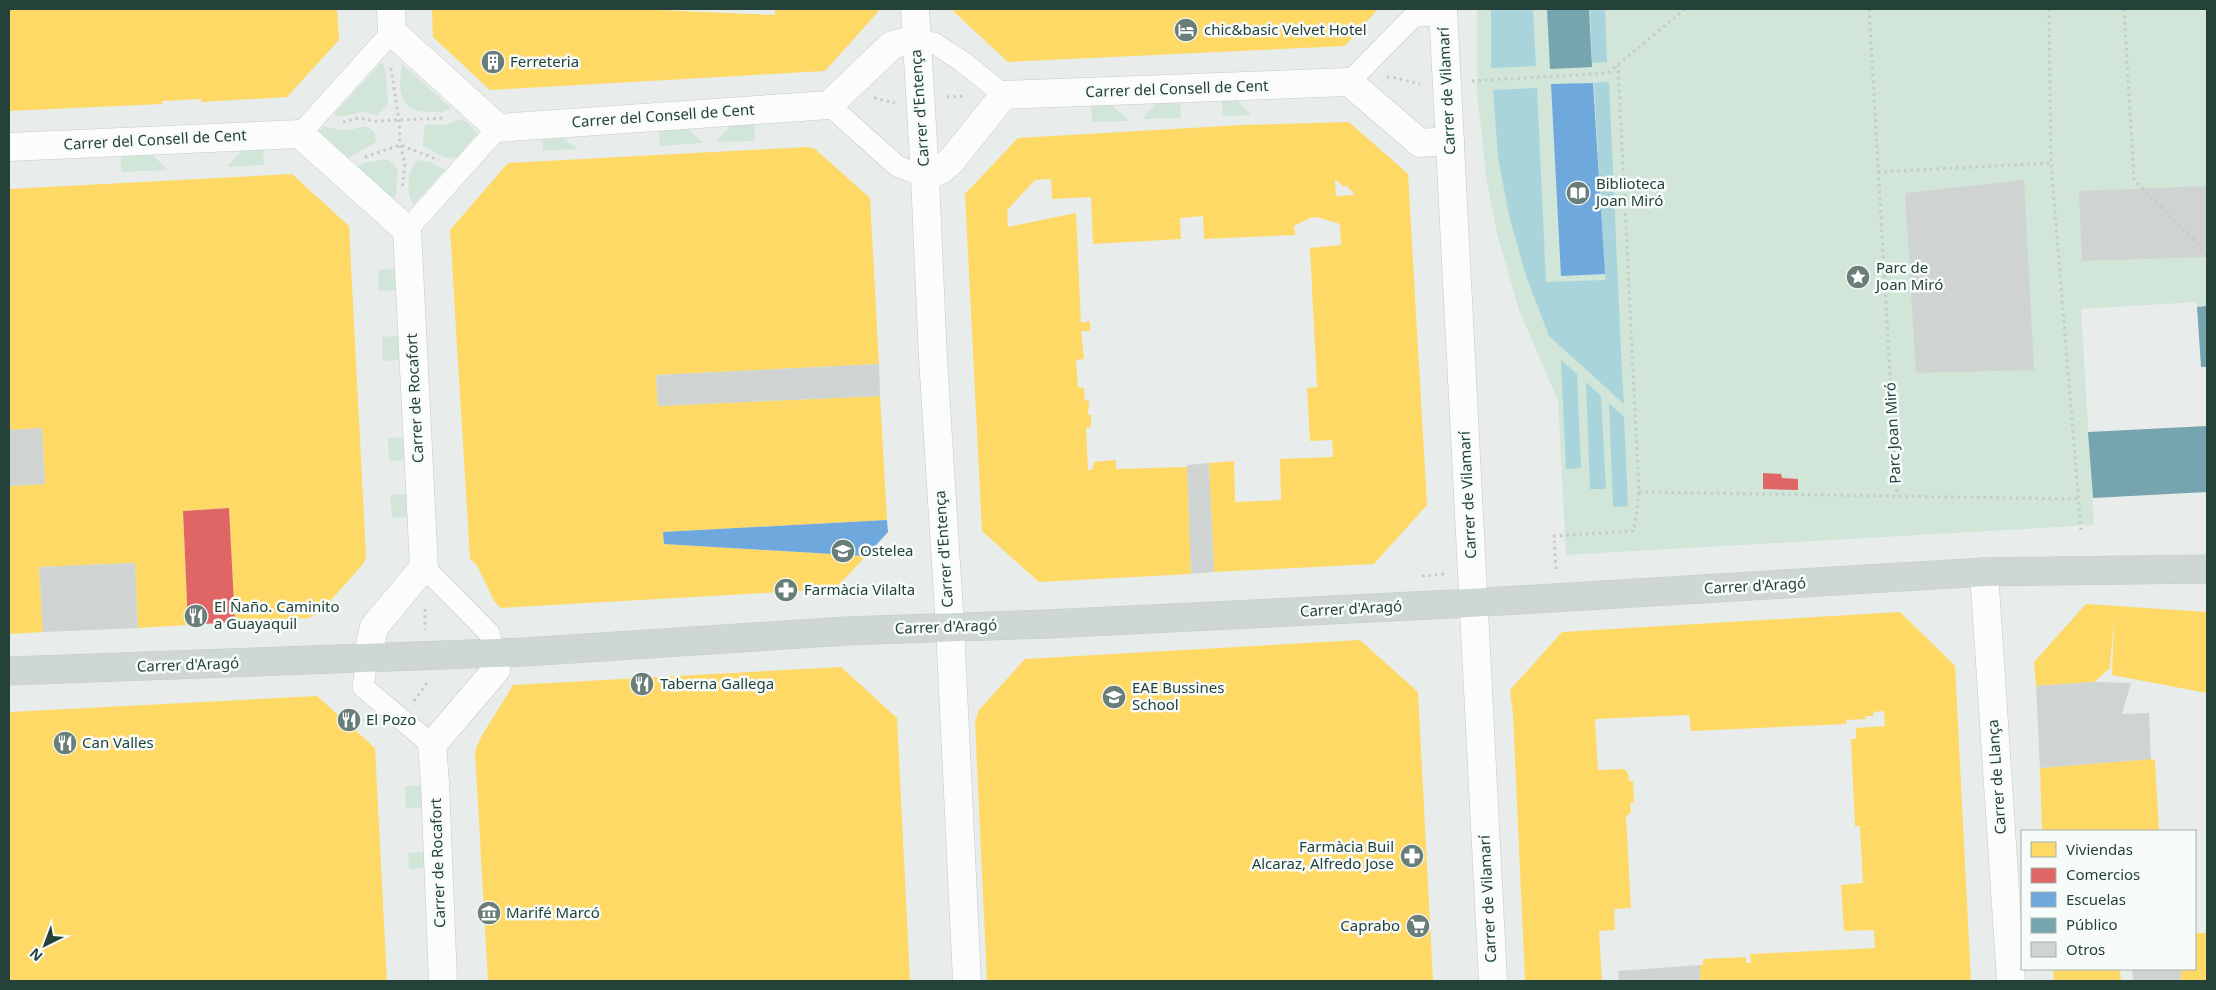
<svg xmlns="http://www.w3.org/2000/svg" width="2216" height="990" font-family="'Noto Sans',sans-serif">
<style>
.green{fill:#d1e6d8}
.water{fill:#a9d4db}
.homes{fill:#ffd966;fill-rule:evenodd}
.shops{fill:#e06666}
.schools{fill:#6fa8dc}
.public{fill:#76a5af}
.building{fill:#cfd4d2}
.lines{fill:none;stroke-linecap:round;stroke-linejoin:round}
.pedestrian-casing{stroke:#c5cac8;stroke-width:22}
.minor-casing{stroke:#c5cac8;stroke-width:29}
.secondary-casing{stroke:#c3cbc8;stroke-width:29}
.primary-casing{stroke:#c3ccc9;stroke-width:29}
.path{stroke:#c3ccca;stroke-width:3;stroke-dasharray:2.5 4;stroke-linecap:butt}
.pedestrian{stroke:#fcfcfc;stroke-width:21}
.minor{stroke:#fcfcfc;stroke-width:28}
.secondary{stroke:#fcfcfc;stroke-width:28}
.primary{stroke:#cfd7d5;stroke-width:28}
.labels{text-anchor:middle;stroke-width:5;stroke-linejoin:round;paint-order:stroke}
.poi-label{font-size:15px;fill:#24423a;stroke:#f7fbf9;text-anchor:start}
.street-label{font-size:15px;fill:#24423a;stroke:#f7fbf9}
</style>
<rect width="100%" height="100%" fill="#e8edeb"/>
<g class="green">
<path d="M1477,9H2207V306L2197,307V302L2081,309L2094,525L1566,555L1558,401L1519,310L1497,234L1486,176L1477,92Z"/>
<path d="M382,62L386,73L388,104L377,115L363,112L340,117L334,114Z"/>
<path d="M402,64L451,108C443,113 437,112 428,112C398,112 398,88 402,64Z"/>
<path d="M1221,92L1229,93L1252,115L1223,116Z"/>
<path d="M1180,95L1181,118L1142,119L1163,96Z"/>
<path d="M1091,99H1104L1130,121L1092,122Z"/>
<path d="M754,117L755,141L716,142L737,118Z"/>
<path d="M463,119L478,133L456,158L443,157L423,145L424,126L428,124L444,125Z"/>
<path d="M679,121L704,143L660,146L658,122Z"/>
<path d="M324,126C331,128 341,131 349,130C363,128 363,122 375,133L376,142L346,160L317,133Z"/>
<path d="M542,128H551L577,149L543,151Z"/>
<path d="M248,143H263L264,165L227,167Z"/>
<path d="M147,150L168,170L121,172V152Z"/>
<path d="M385,159L389,160L398,169L396,193L393,201L356,168L363,163Z"/>
<path d="M418,160L431,162L445,170L413,205C406,191 406,172 418,160Z"/>
<path d="M402,269V290L379,291L378,270Z"/>
<path d="M405,335L406,360L383,361L382,337Z"/>
<path d="M410,437L412,460L389,461L388,438Z"/>
<path d="M414,494L415,517L392,518L390,495Z"/>
<path d="M429,785V807L406,808L405,786Z"/>
<path d="M432,851V867L409,869L408,853Z"/>
</g>
<g class="water">
<path d="M1491,9H1533L1536,66L1491,68Z"/>
<path d="M1590,9H1605L1607,62L1592,63Z"/>
<path d="M1609,82L1622,374L1624,404L1549,336L1525,273L1509,215L1498,157L1493,90L1537,88L1546,282L1605,280L1594,83Z"/>
<path d="M1561,360L1577,374L1581,468L1566,469Z"/>
<path d="M1586,382L1601,396L1606,489H1590Z"/>
<path d="M1609,403L1624,417L1628,506L1613,507Z"/>
</g>
<g class="homes">
<path d="M9,9H337L339,40L287,97L201,102V99L162,101V104L9,111Z"/>
<path d="M432,9H632L775,15V9H878V12L825,71L490,90L433,37Z"/>
<path d="M953,9H1378L1345,46L1008,62L953,11Z"/>
<path d="M1349,122L1408,174L1427,505L1374,564L1214,572L1209,463L1234,461L1235,502L1281,500L1280,459L1333,457L1332,440L1310,441L1307,388L1317,387L1310,248L1341,245L1340,224L1317,217L1310,218L1294,226L1295,235L1204,239L1203,216L1180,218L1181,239L1093,244L1091,197L1052,199L1051,179L1035,180L1007,210L1008,227L1076,213L1081,323L1090,321V331H1081L1084,359L1076,360L1078,387L1084,388L1085,401L1089,400L1088,415H1091V427L1086,428L1088,470H1092L1094,462L1113,460L1116,461V469L1187,467L1191,574L1039,582L982,531L965,194L1018,138L1242,125ZM1335,179L1344,187L1346,185L1353,192L1354,195L1336,196Z"/>
<path d="M807,147L815,149L870,198L879,364L656,375L658,406L880,396L887,520L663,532L664,544L866,556L835,589L501,608L494,601L477,565L470,559L450,230L508,163Z"/>
<path d="M292,174L349,226L366,556L364,563L322,610L309,618L235,622L229,508L183,511L188,625L138,628L135,563L39,567L43,632L9,634V486L45,484L42,428L9,430V189Z"/>
<path d="M2086,604L2207,612V693L2112,675L2114,617L2110,668L2094,682L2036,686L2034,662Z"/>
<path d="M1900,612L1955,666L1971,981H1700V965H1703V959L1746,957V963H1751L1750,954L1875,948L1874,930L1844,931L1841,885L1863,883L1860,826H1855L1851,739H1856V728L1885,726L1884,711L1873,712L1874,716H1865L1866,719L1846,720L1847,724L1691,731L1689,715L1595,719L1598,770L1624,769L1628,773L1629,781H1633L1634,803H1630L1631,812L1626,817L1631,908L1614,909L1615,930L1599,931L1602,981H1525L1513,714L1510,690L1562,632Z"/>
<path d="M1360,640L1418,692L1433,981H987L975,721L979,710L1025,659Z"/>
<path d="M841,667L897,718L910,981H488L475,751L481,737L513,685Z"/>
<path d="M317,696L375,748L387,981H9V712Z"/>
<path d="M2151,759L2155,760L2159,831H2042L2040,768Z"/>
<path d="M2195,933H2207V981H2181V969H2195Z"/>
<path d="M2053,969H2120L2121,981H2054Z"/>
</g>
<g class="shops">
<path d="M1763,473L1781,474L1782,478L1798,479V490L1763,489Z"/>
<path d="M229,508L235,622L188,625L183,511Z"/>
</g>
<g class="schools">
<path d="M1593,83L1605,274L1561,276L1551,84Z"/>
<path d="M887,520L888,532L866,556L664,544L663,532Z"/>
</g>
<g class="public">
<path d="M1547,9H1589L1592,67L1550,69Z"/>
<path d="M2207,306V367H2201L2197,307Z"/>
<path d="M2207,426V492L2093,498L2088,432Z"/>
</g>
<g class="building">
<path d="M2024,180L2034,370L1916,373L1905,193Z"/>
<path d="M2207,186V257L2082,261L2079,191Z"/>
<path d="M879,364L880,396L658,406L656,375Z"/>
<path d="M42,428L45,484L9,486V430Z"/>
<path d="M1209,463L1214,572L1191,574L1187,465Z"/>
<path d="M135,563L138,628L43,632L39,567Z"/>
<path d="M2094,682L2131,683L2122,714L2149,713L2151,759L2040,768L2036,686Z"/>
<path d="M1700,965V981H1619L1618,971Z"/>
<path d="M2132,969H2181V981H2133Z"/>
</g>
<g class="lines">
<g class="pedestrian-casing">
<g id="pedestrian">
<path d="M915,39L934,43L963,62L1004,95"/>
<path d="M1349,82L1414,16L1443,15"/>
<path d="M829,105L897,166L925,177"/>
<path d="M300,134L392,32"/>
<path d="M407,230L498,128"/>
<path d="M424,567L489,633L495,653"/>
<path d="M367,659L363,687L432,745"/>
</g>
</g>
<g class="minor-casing">
<g id="minor">
<path d="M391,9L392,32L498,128L829,105L892,45L915,39"/>
<path d="M1443,9L1493,981"/>
<path d="M9,147L300,134L407,230L424,567L374,627L367,659"/>
<path d="M925,177L942,169L951,161L1004,95L1349,82L1420,143L1450,141"/>
<path d="M1984,572L2011,981"/>
<path d="M443,981L435,783L432,745L496,670L495,653"/>
</g>
</g>
<g class="secondary-casing">
<path id="secondary" d="M915,9L925,177L933,359L950,627L967,981"/>
</g>
<g class="primary-casing">
<path id="primary" d="M9,671L525,652L846,631L1048,624L1452,604L1984,572L2207,569"/>
</g>
<g class="path">
<path d="M1869,9L1897,496"/>
<path d="M2049,9L2051,163L2081,530"/>
<path d="M2124,9L2134,180L2207,253"/>
<path d="M391,68L399,121L400,145L405,163L402,190"/>
<path d="M1387,77H1392L1420,84"/>
<path d="M1472,81L1608,73L1685,9"/>
<path d="M947,97L966,96"/>
<path d="M874,98L895,103"/>
<path d="M343,122L358,118L375,121L446,118"/>
<path d="M365,157L400,145L439,160"/>
<path d="M1878,172L2051,163"/>
<path d="M1639,492L2080,499"/>
<path d="M1556,569L1554,536L1634,531L1639,492L1618,65"/>
<path d="M1422,576L1445,574"/>
<path d="M425,609V630"/>
<path d="M414,701L427,683"/>
</g>
<use href="#pedestrian" class="pedestrian"/>
<use href="#minor" class="minor"/>
<use href="#secondary" class="secondary"/>
<use href="#primary" class="primary"/>
</g>
<defs>
<g id="hotel-disc" transform="scale(1.25)"><circle r="9.5" fill="#697e78" stroke="#f7fbf9"/><path d="M-6-4.5h1.5V1H6V5H4.5V3h-9V5H-6ZM-4 0a1.8 1.8 0 1 1 3.6 0ZM.5 0V-2.5h3Q6-2.5 6 0Z" fill="#fff"/></g>
<g id="building-disc" transform="scale(1.25)"><circle r="9.5" fill="#697e78" stroke="#f7fbf9"/><path d="M-4-6H4V6H1V3H-1V6H-4ZM-2.5-4.3h1.7v1.8h-1.7ZM.8-4.3h1.7v1.8H.8ZM-2.5-1h1.7V.8h-1.7ZM.8-1h1.7V.8H.8Z" fill="#fff"/></g>
<g id="library-disc" transform="scale(1.25)"><circle r="9.5" fill="#697e78" stroke="#f7fbf9"/><path d="M-6-4Q-3-5.5-.7-3.5V5Q-3 3-6 4ZM6-4Q3-5.5 .7-3.5V5Q3 3 6 4Z" fill="#fff"/></g>
<g id="sight-disc" transform="scale(1.25)"><circle r="9.5" fill="#697e78" stroke="#f7fbf9"/><path d="M0-6L1.8-2.2L6-1.7L2.9 1.2L3.7 5.4L0 3.3L-3.7 5.4L-2.9 1.2L-6-1.7L-1.8-2.2Z" fill="#fff"/></g>
<g id="university-disc" transform="scale(1.25)"><circle r="9.5" fill="#697e78" stroke="#f7fbf9"/><path d="M0-5L7-2L0 1L-7-2ZM-4 1L0 2.5L4 1V4Q0 6-4 4Z" fill="#fff"/></g>
<g id="pharmacy-disc" transform="scale(1.25)"><circle r="9.5" fill="#697e78" stroke="#f7fbf9"/><path d="M-2-6h4v4h4v4h-4v4h-4v-4h-4v-4h4Z" fill="#fff"/></g>
<g id="restaurant-disc" transform="scale(1.25)"><circle r="9.5" fill="#697e78" stroke="#f7fbf9"/><path d="M-5-6h1v4h1v-4h1v4h1v-4h1v5L-1.5 .5V6h-2V.5L-5-1ZM5-6V6H3V1.5H1.5Q1.5-4 5-6Z" fill="#fff"/></g>
<g id="museum-disc" transform="scale(1.25)"><circle r="9.5" fill="#697e78" stroke="#f7fbf9"/><path d="M0-6L6-3V-2H-6V-3ZM-5-1h2V3h-2ZM-1-1h2V3h-2ZM3-1h2V3H3ZM-6 4H6V6H-6Z" fill="#fff"/></g>
<g id="supermarket-disc" transform="scale(1.25)"><circle r="9.5" fill="#697e78" stroke="#f7fbf9"/><path d="M-6-5.5h2.5l.6 2H6L4.5 2H-2.5L-4.4-4H-6ZM-1.5 3.2a1.3 1.3 0 1 0 .1 0ZM3 3.2a1.3 1.3 0 1 0 .1 0Z" fill="#fff"/></g>
</defs>
<g fill-rule="evenodd">
<use href="#hotel-disc" x="1186" y="30"/>
<use href="#building-disc" x="493" y="62"/>
<use href="#library-disc" x="1578" y="193"/>
<use href="#sight-disc" x="1858" y="277"/>
<use href="#university-disc" x="843" y="551"/>
<use href="#pharmacy-disc" x="786" y="590"/>
<use href="#restaurant-disc" x="196" y="616"/>
<use href="#restaurant-disc" x="642" y="684"/>
<use href="#university-disc" x="1114" y="697"/>
<use href="#restaurant-disc" x="349" y="720"/>
<use href="#restaurant-disc" x="65" y="743"/>
<use href="#pharmacy-disc" x="1412" y="856"/>
<use href="#museum-disc" x="489" y="913"/>
<use href="#supermarket-disc" x="1418" y="926"/>
</g>
<g class="labels">
<g class="poi-label">
<text x="1204" y="35">chic&amp;basic Velvet Hotel</text>
<text x="510" y="67">Ferreteria</text>
<text x="1596" y="189">Biblioteca<tspan x="1596" dy="17">Joan Miró</tspan></text>
<text x="1876" y="273">Parc de<tspan x="1876" dy="17">Joan Miró</tspan></text>
<text x="860" y="556">Ostelea</text>
<text x="804" y="595">Farmàcia Vilalta</text>
<text x="214" y="612">El Ñaño. Caminito<tspan x="214" dy="17">a Guayaquil</tspan></text>
<text x="660" y="689">Taberna Gallega</text>
<text x="1132" y="693">EAE Bussines<tspan x="1132" dy="17">School</tspan></text>
<text x="366" y="725">El Pozo</text>
<text x="82" y="748">Can Valles</text>
<text x="1394" y="852" text-anchor="end">Farmàcia Buil<tspan x="1394" dy="17">Alcaraz, Alfredo Jose</tspan></text>
<text x="506" y="918">Marifé Marcó</text>
<text x="1400" y="931" text-anchor="end">Caprabo</text>
</g>
<g class="street-label">
<text transform="translate(1177 89) rotate(-2)" y="5">Carrer del Consell de Cent</text>
<text transform="translate(1447 91) rotate(-93)" y="5">Carrer de Vilamarí</text>
<text transform="translate(920 108) rotate(-94)" y="5">Carrer d'Entença</text>
<text transform="translate(663 116) rotate(-4)" y="5">Carrer del Consell de Cent</text>
<text transform="translate(155 140) rotate(-3)" y="5">Carrer del Consell de Cent</text>
<text transform="translate(415 398) rotate(-93)" y="5">Carrer de Rocafort</text>
<text transform="translate(1893 433) rotate(-93)" y="5">Parc Joan Miró</text>
<text transform="translate(1468 495) rotate(-93)" y="5">Carrer de Vilamarí</text>
<text transform="translate(944 549) rotate(-94)" y="5">Carrer d'Entença</text>
<text transform="translate(1755 586) rotate(-3)" y="5">Carrer d'Aragó</text>
<text transform="translate(1351 609) rotate(-3)" y="5">Carrer d'Aragó</text>
<text transform="translate(946 627) rotate(-2)" y="5">Carrer d'Aragó</text>
<text transform="translate(188 665) rotate(-2)" y="5">Carrer d'Aragó</text>
<text transform="translate(1997 777) rotate(-94)" y="5">Carrer de Llança</text>
<text transform="translate(438 863) rotate(-92)" y="5">Carrer de Rocafort</text>
<text transform="translate(1488 899) rotate(-93)" y="5">Carrer de Vilamarí</text>
</g>
</g>
<rect width="2216" height="990" fill="none" stroke="#24423a" stroke-width="20"/>
<rect x="2021" y="830" width="175" height="140" fill="#f7fbf9" stroke="#a3b1ad"/>
<rect x="2031" y="842" width="25" height="15" fill="#ffd966" stroke="#a3b1ad"/>
<text x="2066" y="855" font-size="15" fill="#24423a">Viviendas</text>
<rect x="2031" y="868" width="25" height="15" fill="#e06666" stroke="#a3b1ad"/>
<text x="2066" y="880" font-size="15" fill="#24423a">Comercios</text>
<rect x="2031" y="892" width="25" height="15" fill="#6fa8dc" stroke="#a3b1ad"/>
<text x="2066" y="905" font-size="15" fill="#24423a">Escuelas</text>
<rect x="2031" y="918" width="25" height="15" fill="#76a5af" stroke="#a3b1ad"/>
<text x="2066" y="930" font-size="15" fill="#24423a">Público</text>
<rect x="2031" y="942" width="25" height="15" fill="#cfd4d2" stroke="#a3b1ad"/>
<text x="2066" y="955" font-size="15" fill="#24423a">Otros</text>
<g transform="translate(45 945) rotate(222)" stroke="#f7fbf9" stroke-width="4" paint-order="stroke">
<path d="M0-4L9 19L0 12L-9 19Z" fill="#24423a"/>
<text y="-8" font-size="14" font-weight="bold" text-anchor="middle" fill="#24423a">N</text>
</g>
</svg>
